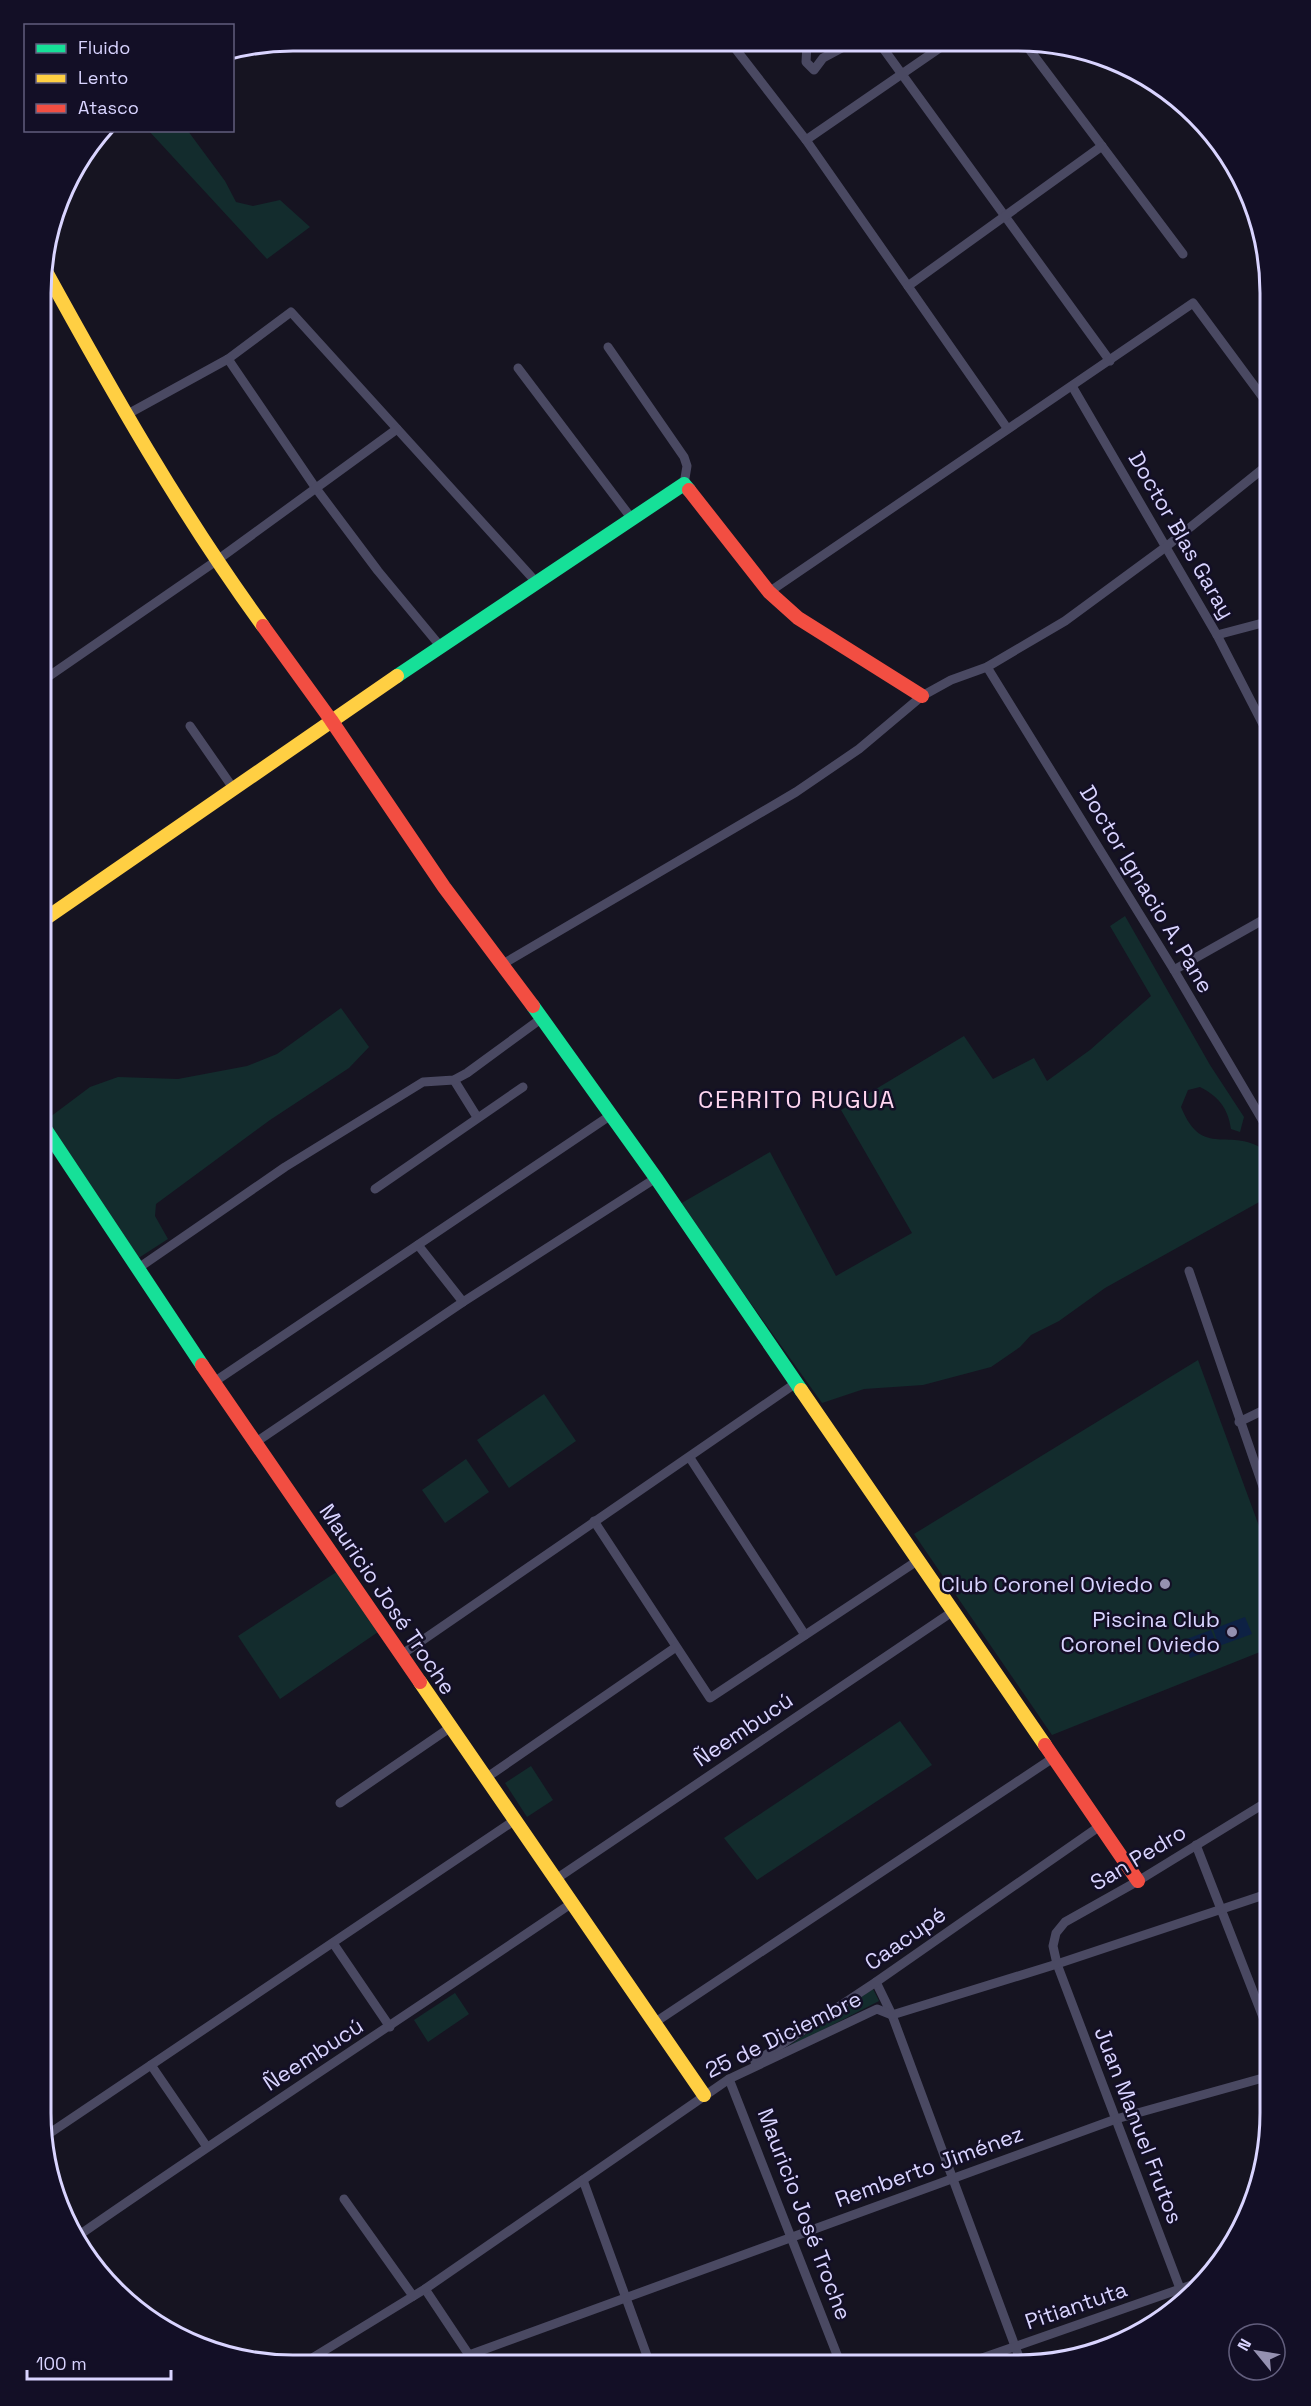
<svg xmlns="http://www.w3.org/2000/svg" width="1311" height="2406" font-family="'Space Grotesk',sans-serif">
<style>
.green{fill:#132c2d}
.water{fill:#0d2144}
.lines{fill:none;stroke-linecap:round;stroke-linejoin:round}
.street{stroke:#4a4962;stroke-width:9}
.fast{stroke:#16e098;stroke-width:14}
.slow{stroke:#ffcf43;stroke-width:14}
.jam{stroke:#f24e42;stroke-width:14}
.poi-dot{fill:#9591b1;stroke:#130f26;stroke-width:2}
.labels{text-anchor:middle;stroke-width:5;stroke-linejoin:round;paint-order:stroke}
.street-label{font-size:22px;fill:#d9d4ff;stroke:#130f26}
.poi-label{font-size:22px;fill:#d9d4ff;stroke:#130f26;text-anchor:end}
.neighbourhood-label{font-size:24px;letter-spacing:1.5px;fill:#ffd6f0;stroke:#130f26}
.rim{fill:none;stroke:#d9d4ff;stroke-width:3}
</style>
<rect width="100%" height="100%" fill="#161421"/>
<g class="green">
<path d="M149,131H188L225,181L236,202L253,206L280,200L310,227L267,259Z"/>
<path d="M1125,916L1210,1065L1244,1117L1240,1132L1231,1129C1228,1108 1218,1096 1200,1087L1188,1090L1181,1107C1203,1161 1229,1124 1268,1152L1270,1196L1105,1288L1059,1321L1031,1335L1020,1347L991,1367L923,1385L864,1389L822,1403L680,1204L770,1152L836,1276L912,1233L841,1110L964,1036L993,1079L1034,1058L1047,1081L1090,1050L1151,996L1110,926Z"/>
<path d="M341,1008L369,1047L349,1068L270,1120L156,1204L155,1216L168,1239L137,1259L46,1120L90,1087L118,1077L178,1079L247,1066L277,1054Z"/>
<path d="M1198,1360L1270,1556V1648L1052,1735L914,1534Z"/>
<path d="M544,1394L576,1441L509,1488L477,1440Z"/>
<path d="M466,1459L489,1492L445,1523L422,1490Z"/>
<path d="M338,1571L381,1630L280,1699L238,1636Z"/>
<path d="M900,1721L932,1765L757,1880L724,1838Z"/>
<path d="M531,1766L553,1800L527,1817L505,1783Z"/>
<path d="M873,1989L879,2001L778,2053Z"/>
<path d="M455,1993L469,2014L428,2042L414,2020Z"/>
</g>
<g class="water">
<path d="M1245,1617L1252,1634L1219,1646L1213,1629Z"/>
<path d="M1211,1630L1218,1647L1190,1658L1184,1640Z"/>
</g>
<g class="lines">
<g class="street">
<path d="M731,43L806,140L1007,428"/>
<path d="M807,44L806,62L814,70L823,58L849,44"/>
<path d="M880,44L1110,361"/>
<path d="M1026,45L1183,254"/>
<path d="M806,140L944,45"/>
<path d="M908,286L1102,146"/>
<path d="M608,347L684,457L687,466L684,484"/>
<path d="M228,359L315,487L378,571L441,647"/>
<path d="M518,368L632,519"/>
<path d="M1072,386L1217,635L1270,738"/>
<path d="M126,415L228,359L291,312L537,583"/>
<path d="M769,592L1193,303L1270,407"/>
<path d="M1217,635L1270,621"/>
<path d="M987,667L1174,970L1270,1133"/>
<path d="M42,681L216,561L397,429"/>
<path d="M190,726L233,788"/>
<path d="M503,964L796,792L859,749L922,696L951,680L987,667L1065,621L1167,546L1270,463"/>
<path d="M1174,970L1270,916"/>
<path d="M454,1080L477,1117"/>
<path d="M375,1189L523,1087"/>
<path d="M418,1245L463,1302"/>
<path d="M137,1269L285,1167L423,1082L454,1080L467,1073L542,1018"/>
<path d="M1189,1271L1270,1507"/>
<path d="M214,1382L611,1115"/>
<path d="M1239,1422L1270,1407"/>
<path d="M256,1442L463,1302L656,1178"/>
<path d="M690,1458L805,1635"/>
<path d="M594,1521L710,1698L917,1561"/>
<path d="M401,1655L796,1383"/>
<path d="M486,1778L676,1647"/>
<path d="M340,1803L451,1727"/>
<path d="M1196,1845L1270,2035"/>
<path d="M556,1879L952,1612"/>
<path d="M333,1943L390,2027"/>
<path d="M876,1982L892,2015L1022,2365"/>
<path d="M654,2023L1053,1758"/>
<path d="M755,2062L876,1982L1100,1826"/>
<path d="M151,2065L207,2147"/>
<path d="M729,2079L841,2365"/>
<path d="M44,2137L515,1820"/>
<path d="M583,2180L650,2364"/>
<path d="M344,2199L413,2296"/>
<path d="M75,2238C239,2124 407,2015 572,1903"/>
<path d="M425,2289L469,2355L472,2364"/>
<path d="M1184,2299L1057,1964L1053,1946L1056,1933L1065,1922L1138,1881L1270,1800"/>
<path d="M469,2355L1116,2119L1270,2076"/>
<path d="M304,2363L425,2289L729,2079L877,2009L892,2015L1057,1964L1270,1893"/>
<path d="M962,2365L1203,2281"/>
</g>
<g class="fast">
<path d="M397,676L684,484L689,490"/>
<path d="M533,1006L656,1178L801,1390"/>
<path d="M42,1124L202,1365"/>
</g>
<g class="slow">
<path d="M43,266C111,390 180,512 263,626"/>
<path d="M42,921L397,676"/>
<path d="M801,1390L1045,1745"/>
<path d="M420,1682L704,2095"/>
</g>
<g class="jam">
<path d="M689,490L769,592L798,618L922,696"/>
<path d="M263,626L331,720L444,887L533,1006"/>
<path d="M202,1365L420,1682"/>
<path d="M1045,1745L1138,1881"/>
</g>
</g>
<g class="poi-dot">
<circle cx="1165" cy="1584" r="6"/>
<circle cx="1232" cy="1632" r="6"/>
</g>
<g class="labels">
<g class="street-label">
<text transform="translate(1182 535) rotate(60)" y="8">Doctor Blas Garay</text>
<text transform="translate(1147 889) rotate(59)" y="8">Doctor Ignacio A. Pane</text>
<text transform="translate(388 1599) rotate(56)" y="8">Mauricio José Troche</text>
<text transform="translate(743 1729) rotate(-34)" y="8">Ñeembucú</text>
<text transform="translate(1138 1857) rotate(-31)" y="8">San Pedro</text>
<text transform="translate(905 1938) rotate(-35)" y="8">Caacupé</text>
<text transform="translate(783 2034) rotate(-26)" y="8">25 de Diciembre</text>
<text transform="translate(313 2054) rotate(-33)" y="8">Ñeembucú</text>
<text transform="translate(1139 2125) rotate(69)" y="8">Juan Manuel Frutos</text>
<text transform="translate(929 2166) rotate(-20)" y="8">Remberto Jiménez</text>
<text transform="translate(805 2214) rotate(69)" y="8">Mauricio José Troche</text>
<text transform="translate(1076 2305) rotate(-19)" y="8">Pitiantuta</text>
</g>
<g class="poi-label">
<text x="1153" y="1592">Club Coronel Oviedo</text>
<text x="1220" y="1627">Piscina Club<tspan x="1220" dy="25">Coronel Oviedo</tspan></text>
</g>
<g class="neighbourhood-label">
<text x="797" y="1108">CERRITO RUGUA</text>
</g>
</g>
<path d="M0 0H1311V2406H0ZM293 51H1018A242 242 0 0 1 1260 293V2113A242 242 0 0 1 1018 2355H293A242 242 0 0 1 51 2113V293A242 242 0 0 1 293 51Z" fill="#130f26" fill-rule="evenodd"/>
<path class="rim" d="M293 51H1018A242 242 0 0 1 1260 293V2113A242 242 0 0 1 1018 2355H293A242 242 0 0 1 51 2113V293A242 242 0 0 1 293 51Z"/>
<rect x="24" y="24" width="210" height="108" fill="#130f26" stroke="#625e7d" stroke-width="1.5"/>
<rect x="36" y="44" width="30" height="9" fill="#16e098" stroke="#625e7d" stroke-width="1.5"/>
<text x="78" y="54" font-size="18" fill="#d9d4ff">Fluido</text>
<rect x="36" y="74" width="30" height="9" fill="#ffcf43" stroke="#625e7d" stroke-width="1.5"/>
<text x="78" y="84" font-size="18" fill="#d9d4ff">Lento</text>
<rect x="36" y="104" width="30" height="9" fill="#f24e42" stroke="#625e7d" stroke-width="1.5"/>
<text x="78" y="114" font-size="18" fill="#d9d4ff">Atasco</text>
<g transform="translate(1257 2352) rotate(300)"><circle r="28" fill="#130f26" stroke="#625e7d" stroke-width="1.5"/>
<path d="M0-4.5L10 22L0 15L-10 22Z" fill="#9591b1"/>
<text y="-9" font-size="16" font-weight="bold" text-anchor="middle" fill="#d9d4ff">N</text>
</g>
<path d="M27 2370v9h144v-9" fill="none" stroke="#d9d4ff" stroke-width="3"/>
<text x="36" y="2370" font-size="18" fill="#d9d4ff" stroke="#130f26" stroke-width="4.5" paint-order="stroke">100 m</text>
</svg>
